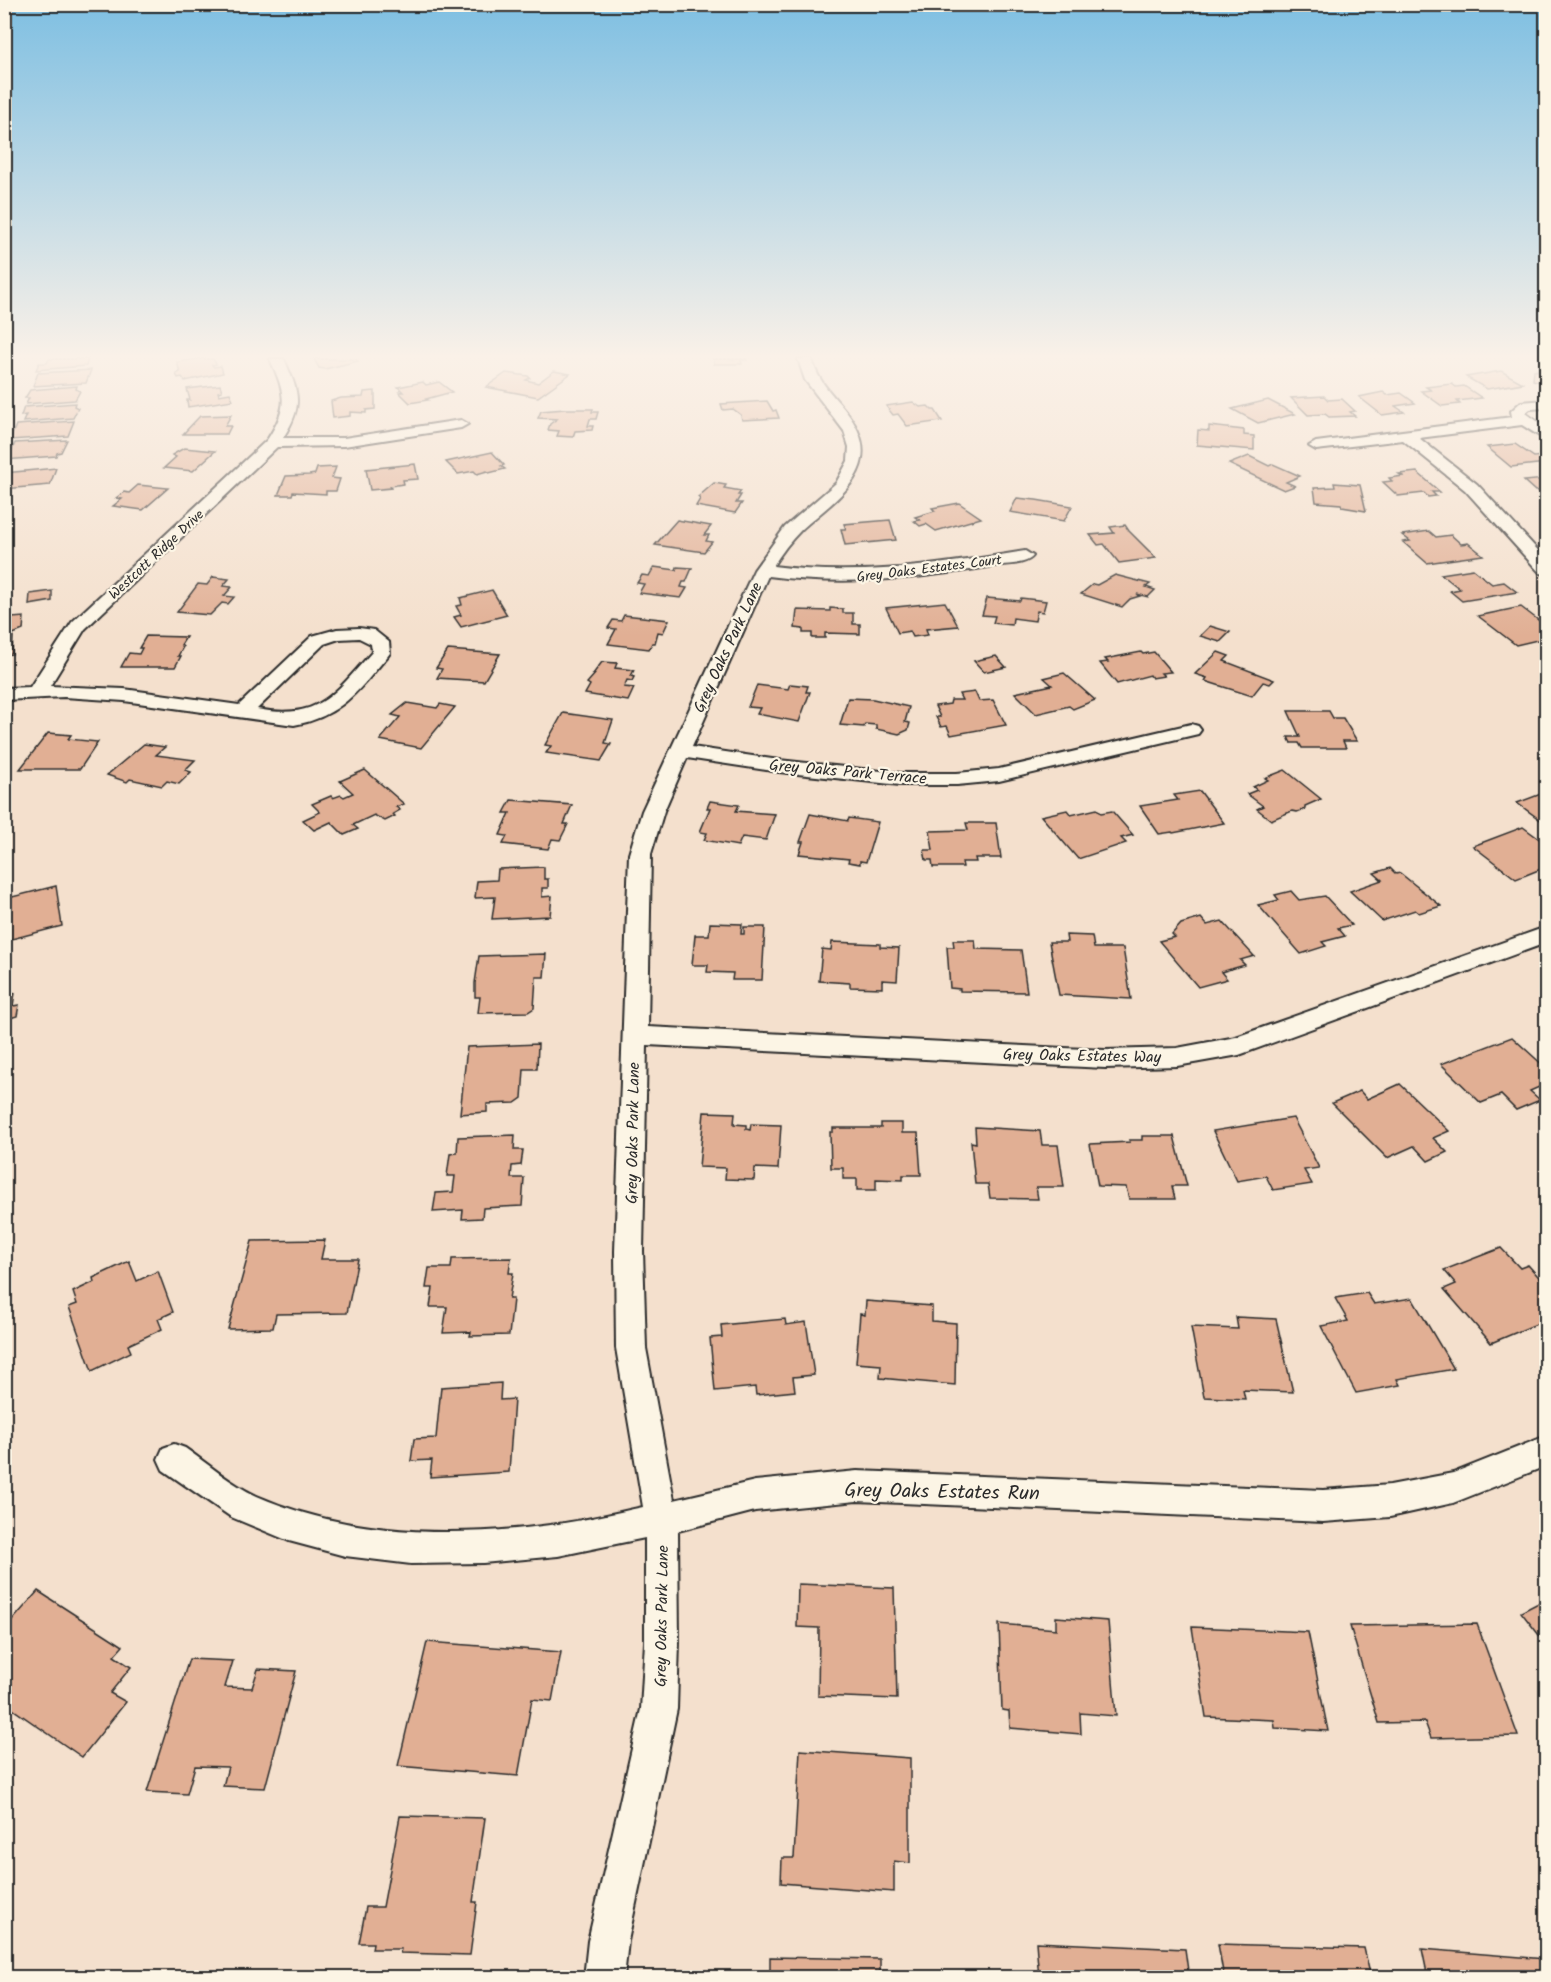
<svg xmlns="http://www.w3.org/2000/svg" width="1551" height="1982" font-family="Kalam,sans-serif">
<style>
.building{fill:#e1af94;stroke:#2b2b2b;stroke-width:1.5}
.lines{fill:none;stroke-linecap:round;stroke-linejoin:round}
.street-casing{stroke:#2b2b2b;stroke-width:4}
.street{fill:#fcf5e5;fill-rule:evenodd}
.labels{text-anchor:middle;stroke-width:4.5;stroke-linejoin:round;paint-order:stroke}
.far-street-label{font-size:14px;fill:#2b2b2b;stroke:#fcf5e5}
.street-label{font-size:16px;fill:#2b2b2b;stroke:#fcf5e5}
.near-street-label{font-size:20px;fill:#2b2b2b;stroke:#fcf5e5}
</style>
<rect width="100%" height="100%" fill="#f4e0cd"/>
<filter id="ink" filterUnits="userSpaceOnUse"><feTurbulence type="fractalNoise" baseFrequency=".0167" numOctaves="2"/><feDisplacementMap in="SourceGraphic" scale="12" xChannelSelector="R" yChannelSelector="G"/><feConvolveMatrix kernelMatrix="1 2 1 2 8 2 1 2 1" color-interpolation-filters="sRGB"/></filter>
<g filter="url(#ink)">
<g class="building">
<path d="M49,359H88L86,366L36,370L39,363H47Z"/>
<path d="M198,359H213L216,364L212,365L214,367L221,366L223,373L185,381L182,377L178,378L176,374L180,372L177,362Z"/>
<path d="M314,359H356L358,361L325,369L319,368Z"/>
<path d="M712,359H747V360H741L742,364H714V359Z"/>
<path d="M1538,367L1546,369V384L1533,380L1534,370L1537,371Z"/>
<path d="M91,370L86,383L33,386L38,373Z"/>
<path d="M554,371L570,374L538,397L486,387L506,373L528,376L530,378L526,380L538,383Z"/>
<path d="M1501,371L1523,383L1487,389L1466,377Z"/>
<path d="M423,382L426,385L439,382L452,392L426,399L428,400L410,403L399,392H403L398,387Z"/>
<path d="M1452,384L1456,387L1464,386L1482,398L1457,401L1460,404L1442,406L1421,391L1431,390L1426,387Z"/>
<path d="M220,385L222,391L218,392L219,395L230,393L233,400L188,407L187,400H190L187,389Z"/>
<path d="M77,386L76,389L80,391L75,400L26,404L29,398H25L30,390Z"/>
<path d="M375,391V409L366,410V413L350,412V416L333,418L331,401L341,398L363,397L364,392Z"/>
<path d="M1383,392L1387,395L1401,393L1415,403L1395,406L1404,412L1382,415L1359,397Z"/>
<path d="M1324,396L1328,400L1342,399L1355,411L1350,412L1355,416L1329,417L1325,414L1308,415L1291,398Z"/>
<path d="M1268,400L1295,414L1258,423L1232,409Z"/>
<path d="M767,401L773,411L776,410L779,418L742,420L741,415L733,409L723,410L721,404Z"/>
<path d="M913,402L920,407L928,406L932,410H935L942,421L907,426L898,414L893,415L886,406Z"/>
<path d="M75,403L74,406L78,408L73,418L23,422L26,415L21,416L24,407Z"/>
<path d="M565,409H593L592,412H598L596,419H590L588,426H593L592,430L575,431L573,437L557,436L559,431L548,430L550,424L557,419L538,418L541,411Z"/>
<path d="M231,415L225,426H231L227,434H183L200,416Z"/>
<path d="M74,421L68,436L10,440L16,425Z"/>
<path d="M1209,426L1244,430V435L1254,436V450L1197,445L1198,430L1209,431Z"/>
<path d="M67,440L61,452L57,453L56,456L4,460L6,450H12L15,443Z"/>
<path d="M1515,444L1534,457L1542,456L1546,460V463L1511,467L1487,447Z"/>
<path d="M184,448L215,451L193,471L164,468L176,457L172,455Z"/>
<path d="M492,452L504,465L501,466L505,469L489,473L487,471L477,474L474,471L458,474L446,462Z"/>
<path d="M1249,456L1269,466L1273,464L1300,476L1286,482L1295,486L1284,490L1229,464Z"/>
<path d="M415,464L418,479L403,480L404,484L390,486L391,488L370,490L366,469Z"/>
<path d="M336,467L332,478L340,479L336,491H326V494L293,492L292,495H278L286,476L309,475L315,474L317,468Z"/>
<path d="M56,468L50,485L4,489V473Z"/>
<path d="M1417,472L1440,492H1432L1436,496L1428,497L1424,493L1398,496L1383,482L1392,481L1389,478L1403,476L1399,474Z"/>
<path d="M1546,479V492L1544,490L1535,491L1524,481Z"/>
<path d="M714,483L726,485L724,488L741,491L738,495H741L736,503H742L735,513L696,506L700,499L698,497Z"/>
<path d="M1334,483L1360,485L1366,511L1342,507L1341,504L1316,502L1314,488L1335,487Z"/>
<path d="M138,485L168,488L143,510L113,506L122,499L116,498L124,492L129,493Z"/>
<path d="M1017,498L1036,500L1072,506L1064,521L1010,512Z"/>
<path d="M959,503L981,518L936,531L926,524L920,526L914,521L920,520L915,517L935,511L932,508Z"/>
<path d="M677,520L711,526L704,535H709L706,541L712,542L704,552L655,545Z"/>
<path d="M890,520L896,540L845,545L841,529H846L844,524Z"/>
<path d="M1125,525L1129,531L1156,558L1119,563L1104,544L1098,545L1090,535L1114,533L1110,527Z"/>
<path d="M1429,531L1436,537L1451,535L1461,544L1468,543L1483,555L1427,563L1403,542L1410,541L1402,535Z"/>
<path d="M654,567L676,570L677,567L692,568L686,582H683L681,587L687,588L681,598L639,593L644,584L637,583L642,575L649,576Z"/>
<path d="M1473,569L1492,584L1504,582L1517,592L1462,601L1450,591L1460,589L1441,574Z"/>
<path d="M1115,575L1150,584L1146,587L1155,590L1148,597L1137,594L1140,596L1130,599L1122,607L1081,594L1093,584L1097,585Z"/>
<path d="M213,577L229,579L223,586L232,587L224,596L234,597L228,604L222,603L210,615L177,612L198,584L207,585Z"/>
<path d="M492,590L507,615L461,627L454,617L461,615L456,606L462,605L460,598Z"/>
<path d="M52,591V601L29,605L30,594Z"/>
<path d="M987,598L1020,601L1021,598L1046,601L1043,612L1037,611L1035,621L1013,618L1012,625L993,623L995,616L982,615Z"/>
<path d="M945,602L958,626L926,629L928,635L913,637L910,631L898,633L886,608Z"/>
<path d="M1521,607L1546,626V638L1516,645L1478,616Z"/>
<path d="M830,608L843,609V613H853V624H860V634L825,633V638H812V633H803V629L795,628L797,610L830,611Z"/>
<path d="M624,615L669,620L663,633L658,632L655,643H652L649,649L608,644L616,629L608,628L613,620L621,621Z"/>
<path d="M12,616V618L24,617L23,630L13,634L12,654L4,655V617Z"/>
<path d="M1210,626L1230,632L1220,642L1200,636Z"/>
<path d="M146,636L186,637L181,645L183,647L178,656H181L175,667H121L129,653L139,654L142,648H139Z"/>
<path d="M448,650L500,654L484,681L437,678L442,669L436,668Z"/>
<path d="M1141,652L1143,654L1154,652L1171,672L1161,673L1164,676L1152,678L1150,675L1117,684L1100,663L1108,662L1105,659Z"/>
<path d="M1218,652L1229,656L1224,661L1274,680L1270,684L1263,682L1252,696L1205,681L1207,678L1195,674Z"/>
<path d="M996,656L1006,667L984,672L974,661Z"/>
<path d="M602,662L617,663L615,668L634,670L631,676L634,677L632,681L627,680L624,687L634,688L628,701L585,694L590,685L587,683L595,674H593Z"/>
<path d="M1064,673L1095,700L1073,709L1069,706L1036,714L1015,693L1052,685L1044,678Z"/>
<path d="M790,684L808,686L806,692H810L799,722L757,714L760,708L748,707L757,685L788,689Z"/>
<path d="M975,692L979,701L993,700L1006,725L951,735L947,726L941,727L936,717H940L935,706L950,704L951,700H962L959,694Z"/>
<path d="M848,698L873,699L909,707L905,722L910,723L908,730L899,734L876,729V725L865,724L864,727L840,725Z"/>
<path d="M407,703L437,708L440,704L455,707L421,748L380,740L400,717L392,715Z"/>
<path d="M1288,711H1329L1333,718H1343L1357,741H1343L1346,748H1302L1299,743H1291L1288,737H1300Z"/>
<path d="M563,713L613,720L605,743L611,744L601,761L546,753L551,746L545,745Z"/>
<path d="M48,733L71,735L68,739L98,742L80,769H20Z"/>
<path d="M144,744L165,747L156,755L195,760L185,770L191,772L179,784L167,781L162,786L130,779L127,782L107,775Z"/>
<path d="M365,770L404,804L396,807L400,810L393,814L395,816L385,821L374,815L353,825L358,829L344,835L331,822L314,830L303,820L320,812L312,804L331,796L333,798L341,795L344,797L353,793L340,781Z"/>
<path d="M1285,770L1321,799L1305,806V809L1297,812L1292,811L1271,820L1257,809L1263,806L1247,794L1257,790L1253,787L1268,780L1265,778Z"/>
<path d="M1200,791L1224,823L1173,833L1172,832L1159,834L1140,806L1178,800L1174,795Z"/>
<path d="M1546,792V824L1517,803Z"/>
<path d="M511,800L572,805L564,824H568L560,840L552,839L548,849L503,844L507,836L500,835L510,813H504Z"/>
<path d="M710,801L739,805L736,811L775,814L766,840L742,837L738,846L704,840L707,833L700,832L710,808H707Z"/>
<path d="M1097,809L1101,813L1112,811L1133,835L1121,838L1126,843L1078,859L1041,816L1067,810L1071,815Z"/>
<path d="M810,814L848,821L849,818L878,822L866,862L860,861V864L848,862L849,859L799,854L803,842H800Z"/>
<path d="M966,823H996L1001,858H975L976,862H962L963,867H933L932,860H926L924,850H933L930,831L968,830Z"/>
<path d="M1523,827L1546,844V867L1516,879L1473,846Z"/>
<path d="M544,867V879H548V888H542V897L552,896L550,916L492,919L495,897L475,898L477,881L497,880L498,869Z"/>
<path d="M1390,868L1396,874L1400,873L1441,906L1419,913L1415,910L1382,921L1350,891L1382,880L1374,873Z"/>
<path d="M56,886L62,926L4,941V899Z"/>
<path d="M1291,891L1299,900L1325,896L1352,925L1338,928L1345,936L1322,942L1326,946L1301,954L1258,905L1279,900L1275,895Z"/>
<path d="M1201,918L1207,925L1222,921L1254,956L1240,960L1245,965L1221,972L1227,979L1198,987L1159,941L1175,937L1172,934L1181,924Z"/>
<path d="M710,923L742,924L741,934H744V927H765L762,980H732L733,973L707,972L708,965H692L695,935H709Z"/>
<path d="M1066,935L1092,936L1094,948H1123L1131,999L1059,995L1049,942H1067Z"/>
<path d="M953,940H975L976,949L1021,950L1027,992L960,991V989L950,988L947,947H954Z"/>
<path d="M832,942L880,944V947L899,948L897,981L882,980V988L850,987V983L819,981L822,949L831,950Z"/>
<path d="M546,954L544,977H536L534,1008L528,1012L478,1013L480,997H475V983L479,956Z"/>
<path d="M15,993L13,1006L19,1005L17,1016L10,1018V1035L4,1036V995Z"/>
<path d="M1512,1037L1546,1068V1084L1530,1091L1540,1100L1516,1110L1501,1095L1481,1103L1441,1064Z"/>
<path d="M538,1044L537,1069H524L522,1098L515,1103L487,1104V1112L460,1114L467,1047Z"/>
<path d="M1400,1084L1449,1131L1433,1138L1447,1152L1428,1161L1414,1146L1387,1158L1332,1103L1360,1091L1367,1099Z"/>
<path d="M704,1112L735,1113L734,1124L746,1125V1129L750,1130L751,1124L781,1125L778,1169L755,1168L754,1180L725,1179L726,1168L699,1167Z"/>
<path d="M1293,1118L1319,1168L1304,1170L1312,1184L1273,1190L1266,1176L1237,1181L1213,1131Z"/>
<path d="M881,1123H902V1133H918L921,1175H903V1180L876,1179V1190H857V1179H843V1168H831L830,1132H833V1128H881Z"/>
<path d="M975,1127L1040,1131L1042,1145H1058L1064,1187H1036L1038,1199L990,1198L988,1184H975L971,1142L976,1143Z"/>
<path d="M515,1135L514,1150H523L521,1165L512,1166L511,1178H524L522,1206L483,1208L482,1218L462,1219L463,1210L433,1212L436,1193L453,1192L455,1176H447L450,1154L457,1153L458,1137Z"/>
<path d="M1142,1136H1174L1187,1186H1172L1175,1199H1129L1126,1187L1098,1186L1090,1144L1130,1142L1129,1140H1142Z"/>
<path d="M325,1240L321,1259H358L347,1313L276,1314L273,1328L228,1329L252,1241Z"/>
<path d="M1501,1248L1520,1268L1528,1265L1546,1285V1320L1491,1343L1444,1289L1456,1284L1444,1270Z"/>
<path d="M511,1258L509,1273H513L509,1299H513L509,1335L470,1336L471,1332L443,1333L447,1307H430L433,1288H426L429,1268H451L452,1259Z"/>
<path d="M129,1261L137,1281L158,1271L173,1312L158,1319L162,1329L128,1345L131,1352L92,1371L69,1307L77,1304L73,1292L94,1282L93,1278Z"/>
<path d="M1367,1293L1374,1304L1412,1298L1454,1369L1397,1379L1400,1385L1356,1393L1321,1326L1348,1321L1335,1298Z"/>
<path d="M866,1301L932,1306V1321L956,1323L955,1385L880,1378L881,1365L856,1363L860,1314L865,1315Z"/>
<path d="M1236,1317L1276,1319L1293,1392L1243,1390L1245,1399L1204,1397L1191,1327L1238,1329Z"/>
<path d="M785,1319L786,1325L806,1322L814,1375L793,1377L795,1391L756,1395L755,1387L715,1391L710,1338L722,1337L721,1325Z"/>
<path d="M501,1383L500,1400L514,1399L509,1472L430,1477L432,1460L411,1461L414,1439L436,1438L441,1387Z"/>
<path d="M798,1584L894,1588L897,1699L818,1696L819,1628L797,1627Z"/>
<path d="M38,1591L123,1646L114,1656L131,1667L110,1693L126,1702L82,1757L4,1703V1666L9,1661L4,1658V1630Z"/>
<path d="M1546,1599V1644L1521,1612Z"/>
<path d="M1056,1617L1108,1621L1116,1716L1080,1713L1081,1734L1010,1728L1009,1711L1002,1710L999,1624L1056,1629Z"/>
<path d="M1477,1624L1518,1736L1431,1738L1425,1722L1379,1723L1350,1626Z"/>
<path d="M1192,1627L1308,1632L1328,1731L1275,1728L1274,1720L1206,1717Z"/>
<path d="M427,1642L561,1652L552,1701L532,1699L518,1776L398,1766Z"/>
<path d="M189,1659L233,1661L225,1687L252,1688L258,1669L296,1671L265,1788L223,1786L228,1767L195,1766L187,1794L147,1792Z"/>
<path d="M800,1750L910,1758V1863L894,1861V1892L781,1883L782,1858H794Z"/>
<path d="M400,1816L485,1818L473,1902H477L470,1955L400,1953L401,1949H372L373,1943H359L366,1907H383Z"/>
<path d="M1036,1942L1185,1949L1189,1978H1039Z"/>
<path d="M1218,1944L1364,1948L1371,1978H1224Z"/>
<path d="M1422,1949L1546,1959V1978H1428Z"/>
<path d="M770,1957L880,1959V1978H770Z"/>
</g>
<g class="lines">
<g class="street-casing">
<g id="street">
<path d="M270,359H284C299,393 304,405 283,438H344L461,420L468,424L461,428L344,446L277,447L85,629L50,686L124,689L239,705L312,636L337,629L359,628L374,630L389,642L390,653L387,657C359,690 340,717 294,725L124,701L64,697L4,700V688L30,687L72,622L267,440C289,406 286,395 270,359ZM359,638L371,644L372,652C334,694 319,721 257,709L324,644L339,639Z"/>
<path d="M798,359H812C820,391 846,403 858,431C878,476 829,504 801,530C790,541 781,553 773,566C859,577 940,565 1025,551L1033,556C1027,565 1005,564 994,566C918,579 845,586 768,576L692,747L779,760L900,773H957L999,769L1191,724L1198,726L1201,730L1198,734L999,781L957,785H900L779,772L687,758L664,811L651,854L648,1027L1105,1050L1177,1048L1236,1037L1546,927V943L1239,1055L1177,1066L1105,1068L647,1045L643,1251L646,1348L674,1500L755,1481L857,1471L1323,1490L1390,1485L1453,1473L1546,1436V1466L1453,1503L1390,1517L1323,1522L857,1501L755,1511L678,1531L679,1642L677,1709L628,1941L624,1978H584L588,1941L641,1709L645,1642V1538L558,1556L483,1563L411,1564L345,1556L289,1541L231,1517L163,1470L158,1459L163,1448L174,1444L185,1448C208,1464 232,1485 257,1496C351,1537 458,1538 558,1524C586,1520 614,1513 643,1507L616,1348L615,1251L629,854L642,811L754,570L785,527L836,483L848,461L849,447L844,431L805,380Z"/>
<path d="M1546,400V408L1530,409L1525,413L1546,428V438L1541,437L1522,425L1419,438L1477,484L1546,559V574L1540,573L1465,490L1403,440L1316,450L1309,446L1316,442L1512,417L1511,411L1521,402Z"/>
</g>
</g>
<use href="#street" class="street"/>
</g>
</g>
<linearGradient id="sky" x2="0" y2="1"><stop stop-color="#7ebfe2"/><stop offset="0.56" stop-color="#faf1e8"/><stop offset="1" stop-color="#faf1e8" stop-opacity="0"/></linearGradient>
<rect width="1551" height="636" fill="url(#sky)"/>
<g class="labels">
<g class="far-street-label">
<text transform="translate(156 554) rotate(-43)" y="5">Westcott Ridge Drive</text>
<text transform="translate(929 568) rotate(-7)" y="5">Grey Oaks Estates Court</text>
</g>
<g class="street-label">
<text transform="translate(727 647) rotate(-65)" y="6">Grey Oaks Park Lane</text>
<text transform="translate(848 771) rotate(5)" y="6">Grey Oaks Park Terrace</text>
<text transform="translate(1082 1055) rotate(1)" y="6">Grey Oaks Estates Way</text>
<text transform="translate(632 1133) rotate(-89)" y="6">Grey Oaks Park Lane</text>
<text transform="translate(661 1616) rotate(-89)" y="6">Grey Oaks Park Lane</text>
</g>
<g class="near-street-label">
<text transform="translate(942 1491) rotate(1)" y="7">Grey Oaks Estates Run</text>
</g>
</g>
<rect width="1551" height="1982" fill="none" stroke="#fcf5e5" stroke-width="24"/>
<rect x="12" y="12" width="1527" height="1958" fill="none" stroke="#2b2b2b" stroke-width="2" filter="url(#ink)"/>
</svg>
